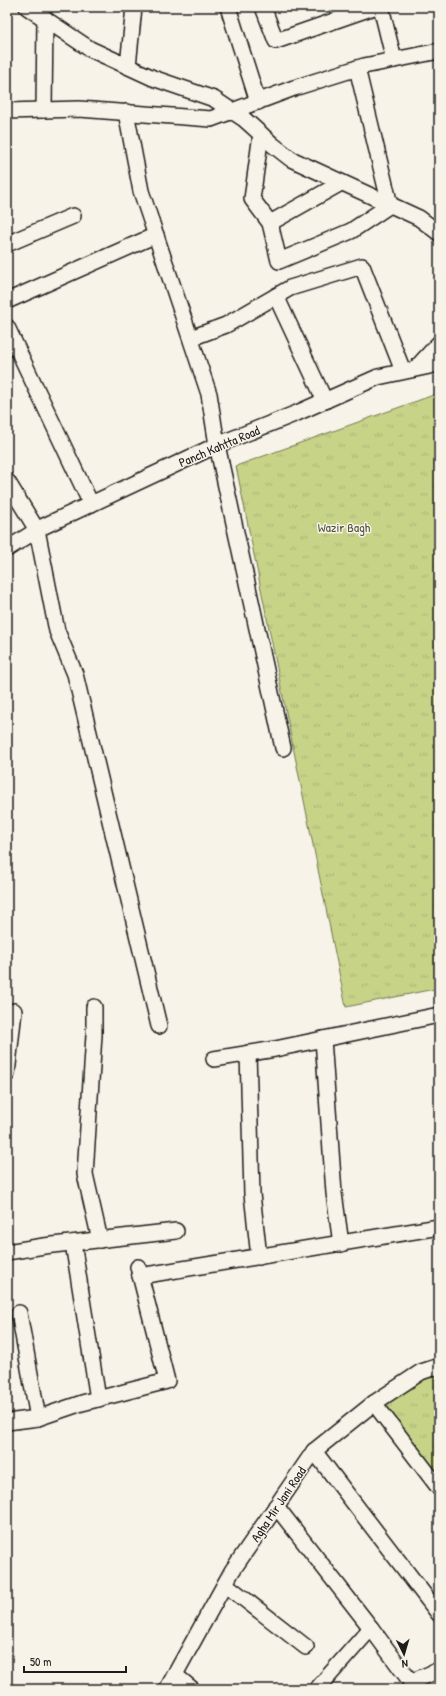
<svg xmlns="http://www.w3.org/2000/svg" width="446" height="1696" font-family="'Patrick Hand',sans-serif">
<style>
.park{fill:url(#park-tufts);stroke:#727852}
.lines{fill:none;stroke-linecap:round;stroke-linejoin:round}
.minor-casing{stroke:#1c1c1c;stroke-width:18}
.minor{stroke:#f7f3e8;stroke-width:15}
.labels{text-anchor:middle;stroke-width:3;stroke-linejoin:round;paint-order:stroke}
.street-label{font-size:13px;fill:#1c1c1c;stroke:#f7f3e8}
.park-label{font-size:13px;fill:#4f533c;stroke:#f7f3e8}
</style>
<defs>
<pattern id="park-tufts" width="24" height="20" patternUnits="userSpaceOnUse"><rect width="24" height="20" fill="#c7d488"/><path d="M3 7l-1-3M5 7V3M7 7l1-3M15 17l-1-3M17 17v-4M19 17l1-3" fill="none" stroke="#aab575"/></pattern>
</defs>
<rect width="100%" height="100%" fill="#f7f3e8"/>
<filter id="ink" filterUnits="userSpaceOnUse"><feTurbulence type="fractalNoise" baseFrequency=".025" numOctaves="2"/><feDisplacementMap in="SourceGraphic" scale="8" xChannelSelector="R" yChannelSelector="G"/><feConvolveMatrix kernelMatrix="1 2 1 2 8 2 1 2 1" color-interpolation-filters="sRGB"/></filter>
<g filter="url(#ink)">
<g class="park">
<path d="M439,393V988L346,1007L236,466Z"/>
<path d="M439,1366V1490L374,1403Z"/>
</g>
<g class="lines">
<g class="minor-casing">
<g id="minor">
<path d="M27,7L90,49L153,78L214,99L244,119L273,145L291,159L419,218L439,233"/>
<path d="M228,7L258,102"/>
<path d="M263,7L276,41L374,7"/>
<path d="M381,7L394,60"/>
<path d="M128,66L134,7"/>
<path d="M44,110L45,18"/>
<path d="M7,111L79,109L211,119L294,88L364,66L439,51"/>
<path d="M126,112L141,191L209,394L217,445L283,748"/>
<path d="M261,134L252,199L270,223L279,261L351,231L390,205L357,68"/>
<path d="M270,223L341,183"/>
<path d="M7,244L73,216"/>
<path d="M276,296L325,401"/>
<path d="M7,301L156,235"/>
<path d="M7,327L91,504"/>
<path d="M191,338L226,325L290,288L362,266L403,371"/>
<path d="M417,367L439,343"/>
<path d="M7,481L37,530L57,631L75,674L159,1026"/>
<path d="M7,549L42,527L217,445L297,413L378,377L439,364"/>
<path d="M94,1007V1035L85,1174L100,1240"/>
<path d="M323,1039L334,1193L341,1244"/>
<path d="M248,1053L252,1194L259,1257"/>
<path d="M214,1059L275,1049L439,1015"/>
<path d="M7,1074L14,1011"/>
<path d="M73,1243L98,1399"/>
<path d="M7,1252L44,1246L176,1231"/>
<path d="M140,1276L439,1227"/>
<path d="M19,1313L38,1418"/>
<path d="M374,1403L439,1488"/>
<path d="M7,1422L38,1418L82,1403L167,1381L138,1267"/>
<path d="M314,1451L439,1614"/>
<path d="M276,1506L371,1628L416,1689"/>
<path d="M225,1584L306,1647"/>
<path d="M175,1675L192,1689"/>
<path d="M411,1682L439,1670"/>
<path d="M167,1689L232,1571L314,1451L374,1403L421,1372L439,1366"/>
<path d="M317,1689L371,1628"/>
</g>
</g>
<use href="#minor" class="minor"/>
</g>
</g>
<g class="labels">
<g class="street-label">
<text transform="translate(219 446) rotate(-23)" y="5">Panch Kahtta Road</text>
<text transform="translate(278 1504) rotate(-56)" y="5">Agha Mir Jani Road</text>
</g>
<g class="park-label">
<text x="344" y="532">Wazir Bagh</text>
</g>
</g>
<rect width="446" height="1696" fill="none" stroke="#f7f3e8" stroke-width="24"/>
<rect x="12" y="12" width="422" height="1672" fill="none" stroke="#1c1c1c" stroke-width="1.5" filter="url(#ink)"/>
<g transform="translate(404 1654) rotate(175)" stroke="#f7f3e8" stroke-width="3" paint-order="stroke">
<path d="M0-3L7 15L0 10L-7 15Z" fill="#1c1c1c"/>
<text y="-6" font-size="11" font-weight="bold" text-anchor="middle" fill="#1c1c1c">N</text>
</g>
<path d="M24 1666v6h102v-6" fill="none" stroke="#1c1c1c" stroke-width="2"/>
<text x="30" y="1666" font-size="12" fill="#1c1c1c" stroke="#f7f3e8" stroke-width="3" paint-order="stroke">50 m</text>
</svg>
